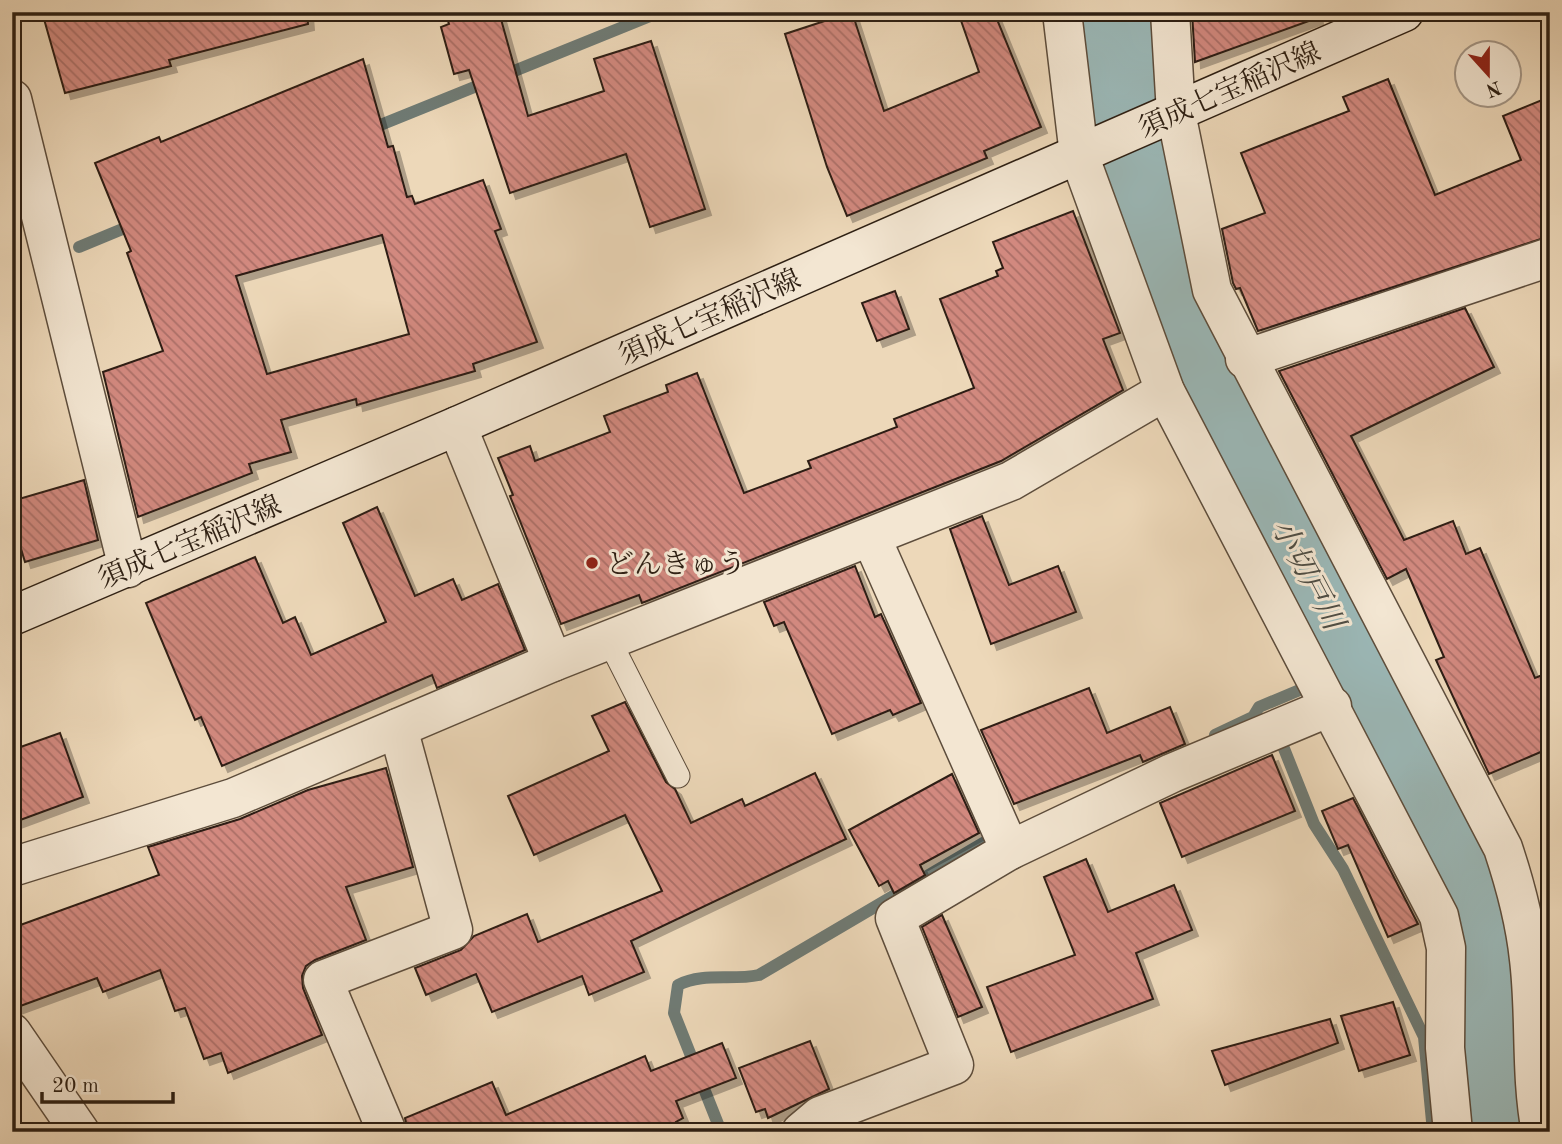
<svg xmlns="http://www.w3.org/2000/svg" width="1562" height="1144" font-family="'Old Standard TT','Noto Serif JP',serif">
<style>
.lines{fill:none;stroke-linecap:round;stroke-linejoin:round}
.stream{stroke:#6f7b75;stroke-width:12}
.river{stroke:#9bb8b7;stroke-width:79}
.building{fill:url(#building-back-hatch);stroke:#2d1f13;stroke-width:2;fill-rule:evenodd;filter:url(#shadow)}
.lane-casing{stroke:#5d4d3c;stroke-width:25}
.street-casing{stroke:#5d4d3c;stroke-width:41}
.secondary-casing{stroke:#2d1f13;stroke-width:41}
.lane{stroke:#f3e6d2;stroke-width:23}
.street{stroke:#f3e6d2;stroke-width:38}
.secondary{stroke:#f3e6d2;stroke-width:38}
.poi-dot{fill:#8f2418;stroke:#f3e6d2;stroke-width:2.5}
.labels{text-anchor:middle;stroke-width:6;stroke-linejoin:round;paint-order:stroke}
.street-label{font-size:28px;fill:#2d1f13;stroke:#f3e6d2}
.poi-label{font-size:28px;fill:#2d1f13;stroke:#f3e6d2;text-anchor:start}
.water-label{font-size:30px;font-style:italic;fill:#4e4d44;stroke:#f3e6d2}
</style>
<defs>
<pattern id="building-back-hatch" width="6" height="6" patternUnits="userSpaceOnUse" patternTransform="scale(1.75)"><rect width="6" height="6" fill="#d2897f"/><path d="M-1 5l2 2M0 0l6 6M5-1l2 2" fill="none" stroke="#ab6f67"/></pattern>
<filter id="shadow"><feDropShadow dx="6" dy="6" stdDeviation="0" flood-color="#0004"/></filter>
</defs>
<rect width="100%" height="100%" fill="#edd8b9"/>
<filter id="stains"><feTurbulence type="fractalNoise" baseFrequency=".00286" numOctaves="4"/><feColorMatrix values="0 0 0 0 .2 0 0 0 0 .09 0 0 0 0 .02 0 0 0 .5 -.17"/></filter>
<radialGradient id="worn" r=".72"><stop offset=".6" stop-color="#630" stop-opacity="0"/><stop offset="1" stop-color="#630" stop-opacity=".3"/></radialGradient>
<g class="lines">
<g class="stream">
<path d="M368,130L660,12"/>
<path d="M12,221L26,217"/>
<path d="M79,247L137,223"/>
<path d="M1334,683L1362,670"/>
<path d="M1215,735L1253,717L1259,707L1302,689L1315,691"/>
<path d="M1279,736L1314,824L1343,869L1424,1037L1433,1132"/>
<path d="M714,1132L720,1129L674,1013L678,985C704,972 731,981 759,975L985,842"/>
</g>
<path class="river" d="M1120,12L1124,67L1152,243L1199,372L1463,862L1489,953L1504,1132"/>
</g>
<g class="building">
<path d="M42,12H307L308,24L169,60L171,66L65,93Z"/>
<path d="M445,12H499L528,116L604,91L594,59L651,41L705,209L650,227L626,154L510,193L469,70L454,74L441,27L449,24Z"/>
<path d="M852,12L884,111L979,72L958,12H994L1041,127L984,151L987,158L847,216L827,167L785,34Z"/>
<path d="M1192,12H1316L1317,18L1195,62Z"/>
<path d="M363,59L388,147L393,146L407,197L412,196L415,204L483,180L501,229L495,231L537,342L473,364L475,371L357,405L356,399L281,420L291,452L249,464L252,473L138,517L103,372L163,351L127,253L131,251L95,163L159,137L161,142ZM382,235L409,334L267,374L236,276Z"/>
<path d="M1388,79L1435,195L1521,160L1503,116L1542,100L1550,119V236L1258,331L1240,288L1236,289L1233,283L1222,229L1265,213L1241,153L1349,111L1343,97Z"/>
<path d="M1073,211L1120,333L1103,339L1123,390L1001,461L642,603L639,595L561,624L510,496L513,495L498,458L530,446L535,461L610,432L604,416L668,392L666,385L697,373L744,493L811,468L808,461L897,427L894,419L974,388L940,299L998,276L996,271L1003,268L993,242Z"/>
<path d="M895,291L909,329L877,341L862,303Z"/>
<path d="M1465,308L1494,367L1351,436L1404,540L1453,521L1466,554L1480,548L1535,678L1550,672V748L1489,774L1436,660L1444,657L1406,569L1387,579L1279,371Z"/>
<path d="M84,480L98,540L25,562L12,519V501Z"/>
<path d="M377,507L415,596L453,579L462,600L498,584L525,650L437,688L432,675L222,766L201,717L195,720L146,603L255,557L283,623L295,617L311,655L386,622L343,523Z"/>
<path d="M982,516L1009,585L1058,566L1076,612L991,644L950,529Z"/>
<path d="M855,566L875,617L881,614L921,703L893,715L890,710L832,734L784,622L774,626L764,602Z"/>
<path d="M1089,688L1107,733L1170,707L1185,744L1143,762L1140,755L1014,804L981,730Z"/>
<path d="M625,702L666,782L675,789L691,823L742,799L745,806L815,773L846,839L631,941L644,972L589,995L582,976L492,1012L476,974L426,995L415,968L461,950L474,936L527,914L538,942L662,891L625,815L534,855L508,796L609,751L592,716Z"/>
<path d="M60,733L83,797L12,823V750Z"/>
<path d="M1272,755L1295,811L1182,857L1160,803Z"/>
<path d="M386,768L413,867L346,887L366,940L315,960L306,966L302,976L303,988L322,1035L228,1073L221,1053L204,1059L185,1008L175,1011L160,970L103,992L97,978L12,1009V928L159,875L148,847L240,819L308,790Z"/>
<path d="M952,774L979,833L920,865L925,875L894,893L888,881L879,886L849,830Z"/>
<path d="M1353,798L1418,924L1388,937L1348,845L1338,849L1322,811Z"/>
<path d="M1086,859L1108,912L1174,885L1192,930L1136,953L1153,999L1011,1052L987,987L1075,955L1044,877Z"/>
<path d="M942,915L982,1007L958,1017L922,927Z"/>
<path d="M1393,1002L1410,1055L1359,1071L1341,1016Z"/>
<path d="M1330,1019L1338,1043L1225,1085L1212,1051Z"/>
<path d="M810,1041L829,1089L768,1118L765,1109L756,1112L739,1068Z"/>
<path d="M722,1043L736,1078L676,1101L683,1118L676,1122L680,1132H408L405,1118L492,1082L506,1115L645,1056L651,1071Z"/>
</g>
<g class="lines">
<g class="lane-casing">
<path id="lane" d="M609,640L678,776"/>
</g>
<g class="street-casing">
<g id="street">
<path d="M1062,12L1079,155L1165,391L1439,916L1446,948L1445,1048L1453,1132"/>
<path d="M1170,12L1176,113L1212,290L1503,848C1515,884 1525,921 1529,959C1536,1016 1530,1075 1541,1132"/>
<path d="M12,99L128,568"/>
<path d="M1245,359L1550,257"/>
<path d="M457,426L553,662"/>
<path d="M871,537L1010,850"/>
<path d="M12,867L233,798L553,662L1011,481L1165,391"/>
<path d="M12,1033L80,1132"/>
<path d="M387,1132L323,980L453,930L398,728"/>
<path d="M801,1132L820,1116L954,1065L895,918L1010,850L1172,773L1332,706"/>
</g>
</g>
<g class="secondary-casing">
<path id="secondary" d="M12,616L457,426L1404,12"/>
</g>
<use href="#lane" class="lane"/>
<use href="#street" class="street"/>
<use href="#secondary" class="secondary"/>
</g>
<circle class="poi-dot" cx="592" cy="563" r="7"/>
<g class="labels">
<g class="street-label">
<text transform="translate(1229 89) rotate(-24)" y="10">須成七宝稲沢線</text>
<text transform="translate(709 316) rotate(-24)" y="10">須成七宝稲沢線</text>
<text transform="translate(189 541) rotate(-23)" y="10">須成七宝稲沢線</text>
</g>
<g class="poi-label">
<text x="606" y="573">どんきゅう</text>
</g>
<g class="water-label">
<text transform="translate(1308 574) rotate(62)" y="10">小切戸川</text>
</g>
</g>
<rect width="1562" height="1144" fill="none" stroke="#edd8b9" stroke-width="42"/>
<rect x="14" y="14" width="1534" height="1116" fill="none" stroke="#2d1f13" stroke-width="3.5"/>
<rect x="21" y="21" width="1520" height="1102" fill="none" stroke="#2d1f13" stroke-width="2"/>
<g transform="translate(1488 74) rotate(159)"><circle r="33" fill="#f3e6d2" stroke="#a49686" stroke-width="2"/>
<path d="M0-5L12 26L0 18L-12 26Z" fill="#8f2418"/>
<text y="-10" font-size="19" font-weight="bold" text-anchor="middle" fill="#2d1f13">N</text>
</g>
<path d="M42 1092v10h131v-10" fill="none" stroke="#2d1f13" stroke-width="3.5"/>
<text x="52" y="1092" font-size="21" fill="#2d1f13" stroke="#f3e6d2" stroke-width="5" paint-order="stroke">20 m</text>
<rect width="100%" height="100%" filter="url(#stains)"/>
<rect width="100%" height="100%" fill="url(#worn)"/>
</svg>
